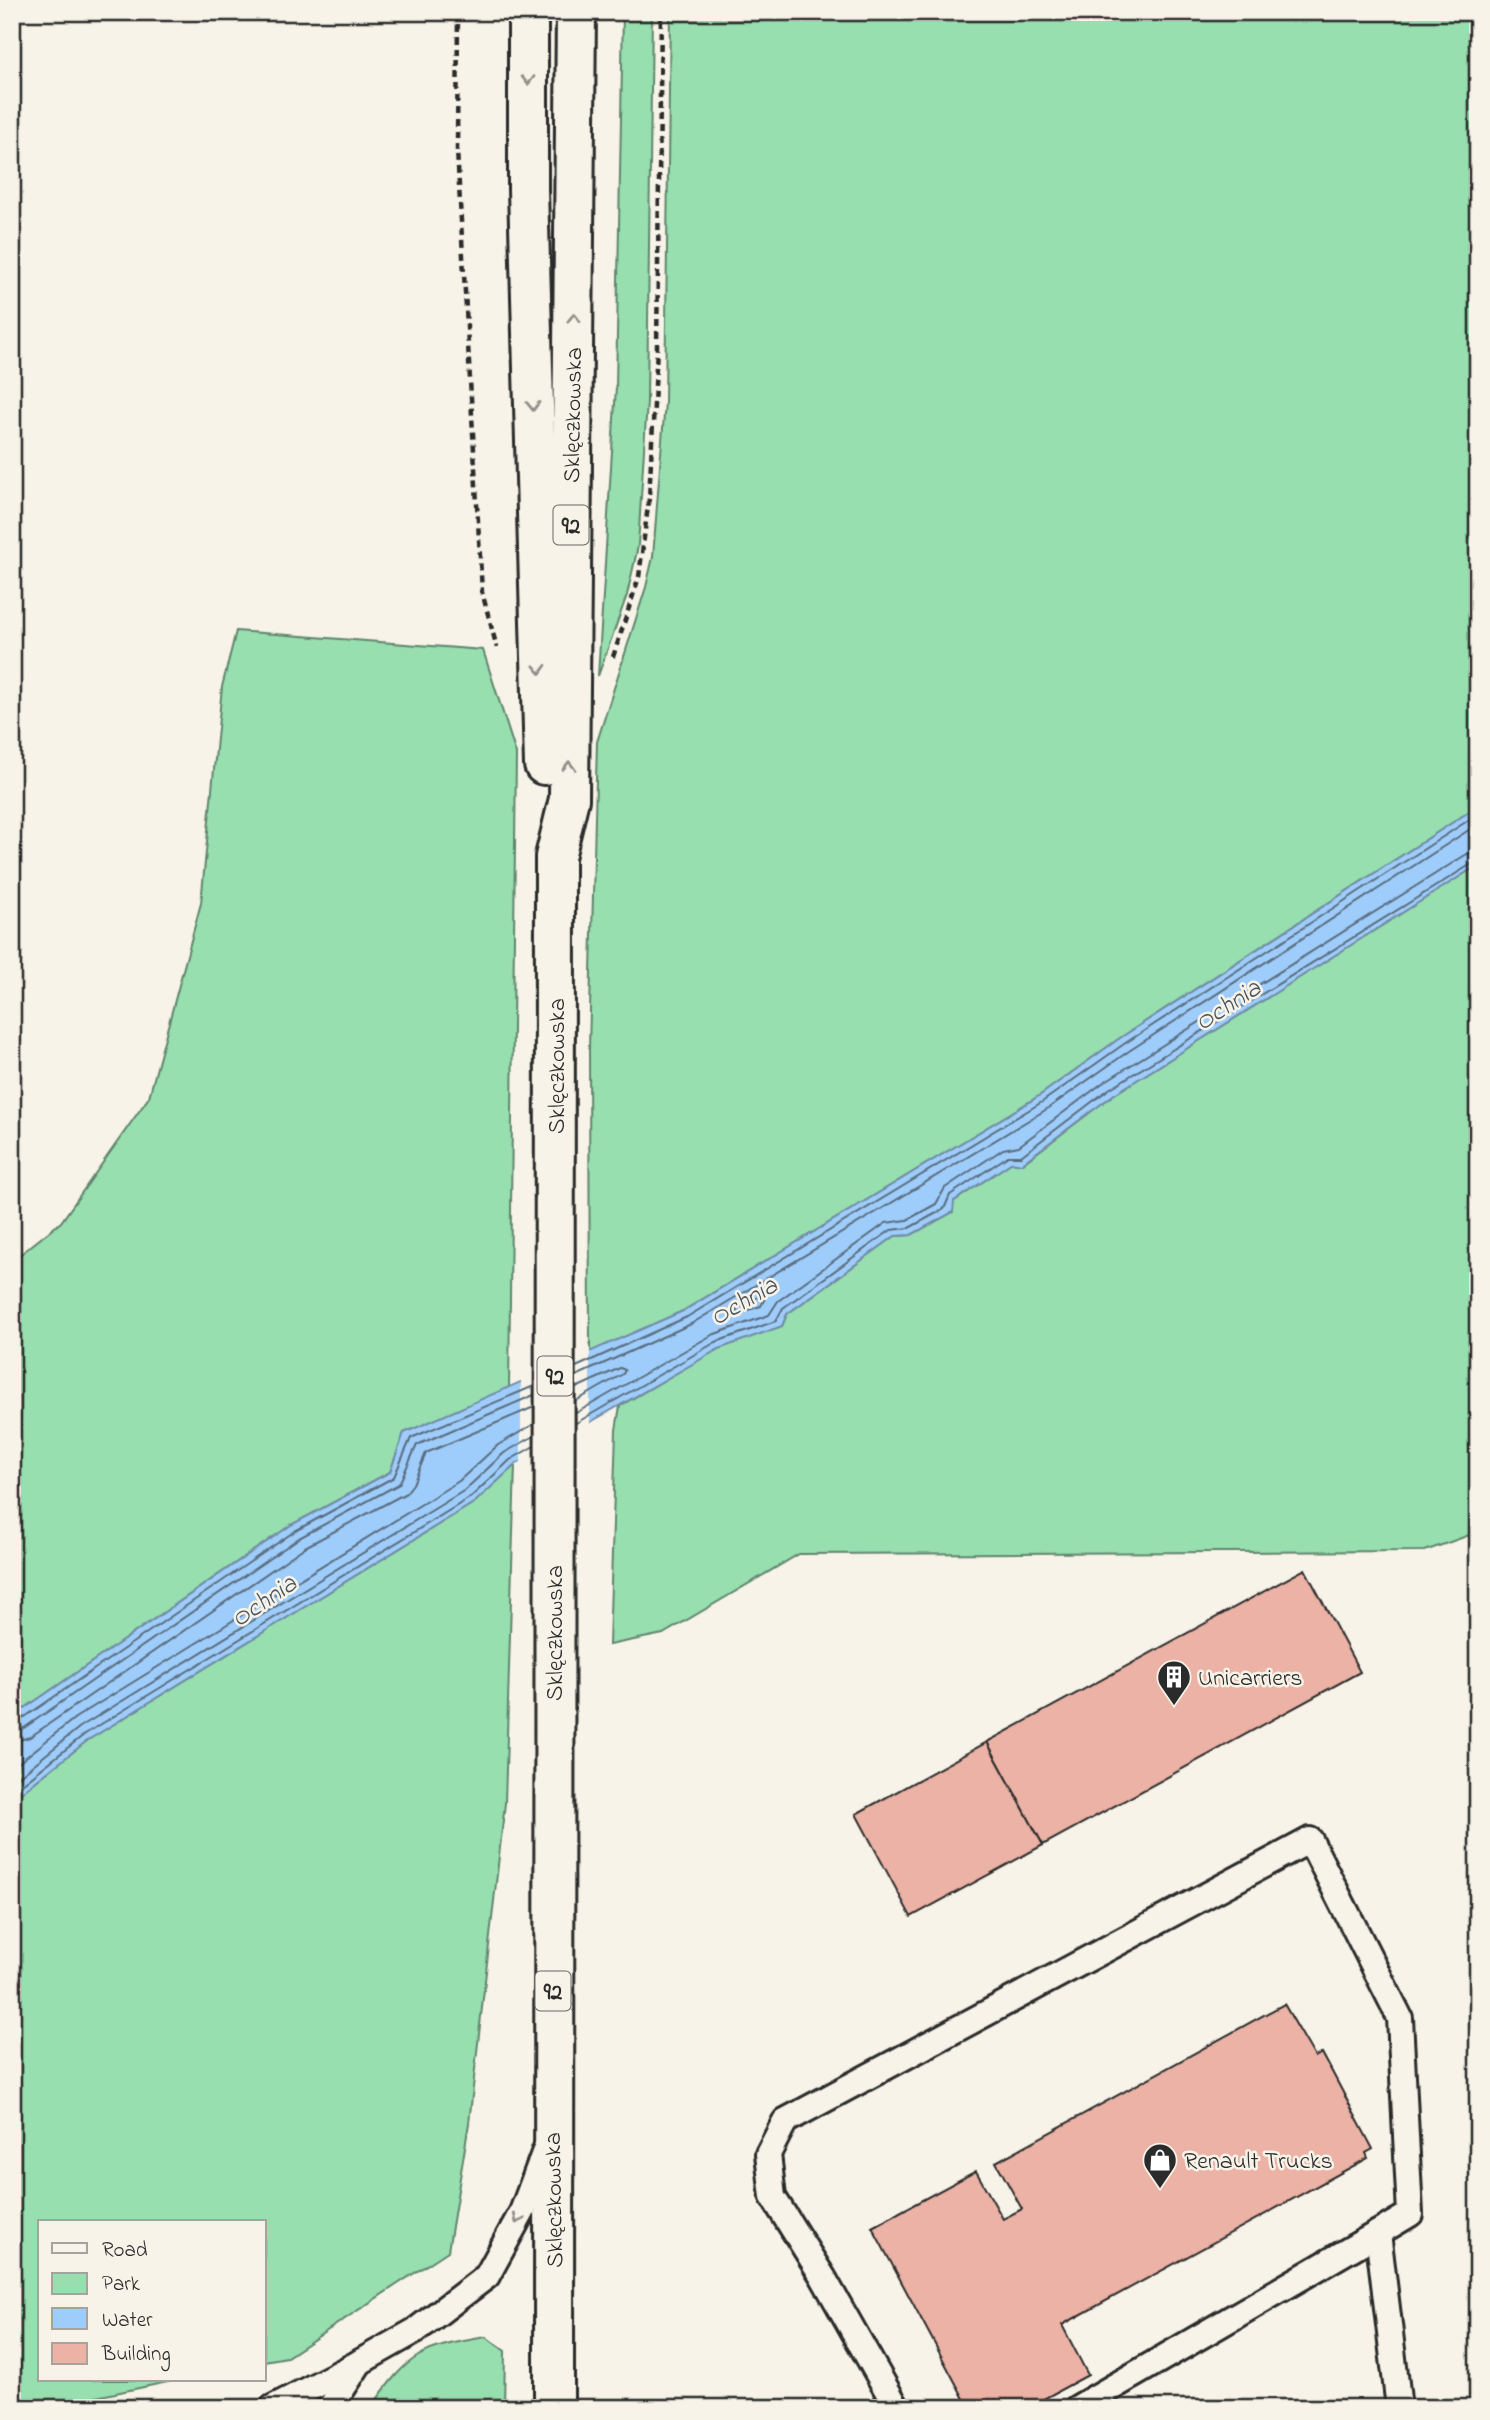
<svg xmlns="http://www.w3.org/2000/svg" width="1490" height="2420" font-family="'Indie Flower',sans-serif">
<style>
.green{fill:#97dfaf;stroke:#61856d;stroke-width:2}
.water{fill:#9fcdfb;stroke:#718ca8;stroke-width:2}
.pier{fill:#f7f3e8}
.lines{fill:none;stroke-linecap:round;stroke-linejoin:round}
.shore{stroke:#596c7e;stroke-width:2}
.building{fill:#ebb2a5;stroke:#2b2b2b;stroke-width:2}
.lane-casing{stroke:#2b2b2b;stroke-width:30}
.primary-casing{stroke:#2b2b2b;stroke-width:44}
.path{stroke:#2b2b2b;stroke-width:4.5;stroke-dasharray:7 5;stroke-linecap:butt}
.lane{stroke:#f7f3e8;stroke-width:24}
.primary{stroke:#f7f3e8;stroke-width:38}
.oneway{stroke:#918f8a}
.labels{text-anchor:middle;stroke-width:5;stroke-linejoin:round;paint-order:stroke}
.shield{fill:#f7f3e8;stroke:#686764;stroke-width:2}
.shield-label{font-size:23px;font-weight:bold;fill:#2b2b2b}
.street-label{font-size:24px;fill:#2b2b2b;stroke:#f7f3e8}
.poi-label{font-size:24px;fill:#2b2b2b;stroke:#f7f3e8;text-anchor:start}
.water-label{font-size:26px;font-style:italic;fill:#48545f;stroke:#f7f3e8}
</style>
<rect width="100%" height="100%" fill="#f7f3e8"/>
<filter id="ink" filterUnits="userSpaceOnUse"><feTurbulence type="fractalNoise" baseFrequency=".0143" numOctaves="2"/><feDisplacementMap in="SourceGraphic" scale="14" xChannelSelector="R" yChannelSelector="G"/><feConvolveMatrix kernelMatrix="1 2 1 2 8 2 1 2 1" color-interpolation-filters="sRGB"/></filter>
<g filter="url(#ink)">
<g class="green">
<path d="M623,12H652L647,401L638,546L627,595L598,676L616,387Z"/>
<path d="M670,12H1478V806L1120,1038L1039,1096L683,1311L590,1353L589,1049L597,742L646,587L653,557L665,402Z"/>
<path d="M236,631L483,650L516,754L509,1389L404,1433L390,1472L291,1525L12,1717V1261L61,1222L149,1097L201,903L222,687Z"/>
<path d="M1478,865V1532L1425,1551L799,1554L663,1634L609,1645L616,1430L620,1406L719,1348L782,1326L787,1314L895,1236L911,1235L953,1212V1202L1012,1162L1022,1164L1113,1095Z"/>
<path d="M515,1465L505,1803L469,2123L448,2251L287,2357L264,2361V2222H40V2380H177L44,2408H12V1800L88,1740L475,1502Z"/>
<path d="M486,2337L505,2351L504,2408H371C409,2353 421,2348 486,2337Z"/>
</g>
<path class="water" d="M1478,806V865L1113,1095L1021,1164L1012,1162L954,1201L953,1212L911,1235L895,1236L787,1314L782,1326L719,1349L515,1465L475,1502L88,1740L12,1800V1717L291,1525L390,1472L404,1433L683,1311L1039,1096L1120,1038Z"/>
<path class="pier" d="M590,1348V1427L521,1465V1380Z"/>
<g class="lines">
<g class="shore">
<path d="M760,1296L765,1298L761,1306L736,1314L737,1309Z"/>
<path d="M576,1367L687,1317L1042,1102L1124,1044L1478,814"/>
<path d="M576,1376L691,1324L1047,1109L1129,1051L1478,824"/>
<path d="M576,1401L623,1374L625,1370L620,1368L576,1388"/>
<path d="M576,1413L712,1335L769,1315L778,1301L886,1223L907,1220L936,1204L945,1188L1003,1149L1019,1146L1104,1082L1467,854L1478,851"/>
<path d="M576,1423L716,1342L776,1321L783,1308L891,1230L909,1228L944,1209L950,1195L1008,1156H1021L1109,1089L1478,860"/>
<path d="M12,1722L19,1721L295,1531L394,1477L411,1438L534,1386"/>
<path d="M12,1731L24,1728L299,1538L399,1484L417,1445L534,1395"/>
<path d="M12,1742L30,1737L305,1547L406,1493L413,1484L426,1453L534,1407"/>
<path d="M12,1768L75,1718L459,1481L498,1445L534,1424"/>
<path d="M12,1782L80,1727L465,1490L504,1453L534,1436"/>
<path d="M12,1792L85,1734L471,1497L510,1460L534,1446"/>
</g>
</g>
<g class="building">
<path d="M1305,1569L1360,1672L1043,1845L987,1742Z"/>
<path d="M987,1742L1043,1845L911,1917L856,1814Z"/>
<path d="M1284,2004L1315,2057L1322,2053L1373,2149L1366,2153L1368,2158L1062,2325L1088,2375L1027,2408H969L872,2227L976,2171L1003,2219L1022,2209L996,2162Z"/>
</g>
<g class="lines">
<g class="lane-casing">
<g id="lane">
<path d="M272,2408L359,2363"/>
<path d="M330,2408L360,2362L415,2331L487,2276L522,2212L546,2148"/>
<path d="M897,2408L823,2277L773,2197L768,2154L785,2121L1310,1840L1400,2018L1410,2214L1378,2233"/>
<path d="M1077,2408L1378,2233L1399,2408"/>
</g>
</g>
<g class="primary-casing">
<g id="primary">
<path d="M528,12V189L544,765"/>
<path d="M554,2408L555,857L569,799L576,12"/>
</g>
</g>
<g class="path">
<path d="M458,12L457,150L482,592L497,648"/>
<path d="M613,657L639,577L649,498L657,348L661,12"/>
</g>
<use href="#lane" class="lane"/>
<use href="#primary" class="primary"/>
</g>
<defs><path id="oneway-chevron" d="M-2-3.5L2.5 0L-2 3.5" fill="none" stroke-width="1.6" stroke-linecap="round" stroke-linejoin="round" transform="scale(1.75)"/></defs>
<g class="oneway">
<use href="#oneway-chevron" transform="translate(528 80) rotate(90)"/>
<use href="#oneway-chevron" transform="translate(574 318) rotate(-89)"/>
<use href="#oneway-chevron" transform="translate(533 406) rotate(89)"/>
<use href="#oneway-chevron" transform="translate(540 669) rotate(88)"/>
<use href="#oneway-chevron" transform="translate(569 766) rotate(-90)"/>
<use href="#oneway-chevron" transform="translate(518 2219) rotate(117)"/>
</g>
</g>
<defs>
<g id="building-pin" transform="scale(1.75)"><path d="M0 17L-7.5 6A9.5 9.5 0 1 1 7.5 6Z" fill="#2b2b2b" stroke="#f7f3e8"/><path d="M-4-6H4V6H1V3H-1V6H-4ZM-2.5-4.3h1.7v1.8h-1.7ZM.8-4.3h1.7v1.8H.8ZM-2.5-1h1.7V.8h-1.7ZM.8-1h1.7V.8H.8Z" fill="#fff"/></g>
<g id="shop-pin" transform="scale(1.75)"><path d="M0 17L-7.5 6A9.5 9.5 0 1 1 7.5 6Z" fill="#2b2b2b" stroke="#f7f3e8"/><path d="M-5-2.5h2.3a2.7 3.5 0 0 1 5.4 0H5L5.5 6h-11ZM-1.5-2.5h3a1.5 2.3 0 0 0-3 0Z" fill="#fff"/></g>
</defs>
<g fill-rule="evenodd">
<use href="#building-pin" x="1174" y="1677"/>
<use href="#shop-pin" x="1160" y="2160"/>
</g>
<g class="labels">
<g class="shield">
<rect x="553.5" y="505.5" width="35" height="39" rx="5"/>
<rect x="537.5" y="1356.5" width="35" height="39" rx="5"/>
<rect x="535.5" y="1971.5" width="35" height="39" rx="5"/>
</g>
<g class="shield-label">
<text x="571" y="533">92</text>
<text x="555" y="1384">92</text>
<text x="553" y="1999">92</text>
</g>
<g class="street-label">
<text transform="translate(572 415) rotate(-89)" y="8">Sklęczkowska</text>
<text transform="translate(556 1066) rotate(-90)" y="8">Sklęczkowska</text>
<text transform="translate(554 1633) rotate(-90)" y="8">Sklęczkowska</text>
<text transform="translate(553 2200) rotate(-91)" y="8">Sklęczkowska</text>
</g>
<g class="poi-label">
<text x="1198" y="1685">Unicarriers</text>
<text x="1184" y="2168">Renault Trucks</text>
</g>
<g class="water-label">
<text transform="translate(1227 1004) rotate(-33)" y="9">Ochnia</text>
<text transform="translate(743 1300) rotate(-30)" y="9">Ochnia</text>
<text transform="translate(263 1600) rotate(-34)" y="9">Ochnia</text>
</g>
</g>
<rect width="1490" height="2420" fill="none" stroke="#f7f3e8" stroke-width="42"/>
<rect x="21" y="21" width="1448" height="2378" fill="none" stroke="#2b2b2b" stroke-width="2.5" filter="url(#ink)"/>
<rect x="38" y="2220" width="228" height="161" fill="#f7f3e8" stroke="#a5a39c" stroke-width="2"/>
<rect x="52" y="2243" width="35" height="10" fill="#f7f3e8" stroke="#a5a39c" stroke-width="2"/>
<text x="102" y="2256" font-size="21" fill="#2b2b2b">Road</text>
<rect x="52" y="2273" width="35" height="21" fill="#97dfaf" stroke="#a5a39c" stroke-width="2"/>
<text x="102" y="2290" font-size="21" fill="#2b2b2b">Park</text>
<rect x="52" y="2308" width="35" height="21" fill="#9fcdfb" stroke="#a5a39c" stroke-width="2"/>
<text x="102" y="2326" font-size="21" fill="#2b2b2b">Water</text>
<rect x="52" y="2343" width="35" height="21" fill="#ebb2a5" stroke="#a5a39c" stroke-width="2"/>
<text x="102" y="2360" font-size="21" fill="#2b2b2b">Building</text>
</svg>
